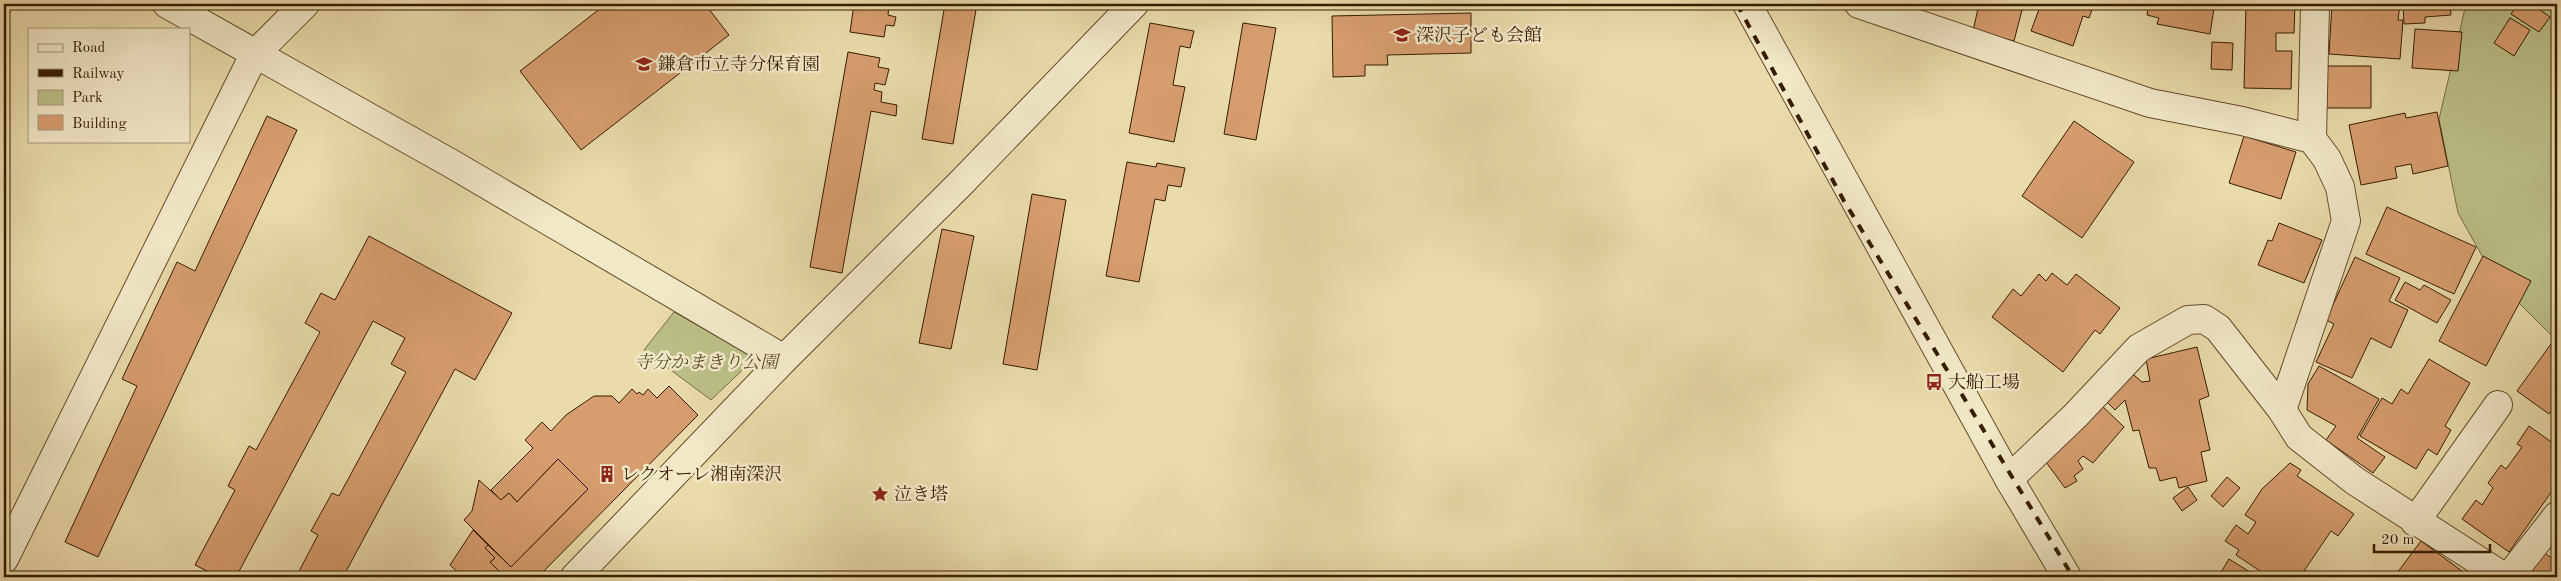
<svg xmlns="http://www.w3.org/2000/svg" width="2561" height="581" font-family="'Old Standard TT','Noto Serif JP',serif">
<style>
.green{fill:#babf86;stroke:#786e43}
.building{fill:#d69d70;stroke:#371c00}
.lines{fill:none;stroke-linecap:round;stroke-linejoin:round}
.minor-casing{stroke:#644c2a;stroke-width:30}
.minor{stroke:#f1e8c8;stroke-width:28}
.rail{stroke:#371c00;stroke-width:4;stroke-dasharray:9 9;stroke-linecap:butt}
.labels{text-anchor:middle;stroke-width:5;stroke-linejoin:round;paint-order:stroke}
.poi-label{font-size:18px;fill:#371c00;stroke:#f1e8c8;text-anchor:start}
.park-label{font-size:18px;font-style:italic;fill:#5e4d28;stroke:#f1e8c8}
</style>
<rect width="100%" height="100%" fill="#eadbaa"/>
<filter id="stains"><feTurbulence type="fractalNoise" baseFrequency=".004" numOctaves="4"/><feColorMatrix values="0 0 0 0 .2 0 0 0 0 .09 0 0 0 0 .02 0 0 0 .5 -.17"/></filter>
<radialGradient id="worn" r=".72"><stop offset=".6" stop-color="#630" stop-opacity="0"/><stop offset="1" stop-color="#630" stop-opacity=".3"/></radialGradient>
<g class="green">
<path d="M2466,4H2557V341L2495,279L2458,213L2439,119Z"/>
<path d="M674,312L755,358L711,400L644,350Z"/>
</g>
<g class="building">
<path d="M606,4H705L729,35L581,150L520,71Z"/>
<path d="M740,4H753L745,10Z"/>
<path d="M854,4H889L888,15L896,17L894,26L886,25L884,37L850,32Z"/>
<path d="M945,4H977L953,144L922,139Z"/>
<path d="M1914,4H1940L1939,9Z"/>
<path d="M1979,4H1995L2022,10L2014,41L1973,31Z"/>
<path d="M2004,4H2026L2025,9Z"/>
<path d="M2041,4H2094L2089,18L2083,16L2073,46L2031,31Z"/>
<path d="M2149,4H2208V7L2214,8L2210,34L2157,24L2159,18L2147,15Z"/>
<path d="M2246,4H2295L2294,33H2276V51H2292L2291,89L2244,88Z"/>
<path d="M2332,4H2400L2398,20H2403L2400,59L2329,54Z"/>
<path d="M2403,4H2450L2451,15L2425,17V23L2404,24Z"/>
<path d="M2518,4L2544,5L2540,10L2550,17L2539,32L2511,14Z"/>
<path d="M1471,13V53L1387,55L1388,65H1365V76L1333,77L1332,16Z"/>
<path d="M2510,18L2530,30L2514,56L2494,43Z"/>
<path d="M1150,23L1194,31L1190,48L1180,46L1173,85L1185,87L1174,142L1129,133Z"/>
<path d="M1243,23L1276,28L1256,140L1224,134Z"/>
<path d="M2415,29L2462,32L2458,71L2412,68Z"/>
<path d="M2212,42L2233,43L2232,70L2211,69Z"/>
<path d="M848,52L880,58L878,67L889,69L885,85L875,83L874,90L882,92L881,102L897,105L896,116L871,111L842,273L810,267Z"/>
<path d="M2326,66H2371V108H2325Z"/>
<path d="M2437,112L2448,166L2413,174L2411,164L2395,167L2397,178L2361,185L2349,125L2405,113L2406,118Z"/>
<path d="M267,116L297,130L98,557L65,542L137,386L122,379L177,262L195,271Z"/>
<path d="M2074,121L2134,162L2082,238L2022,196Z"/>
<path d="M2244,136L2296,152L2281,199L2229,183Z"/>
<path d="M1127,162L1156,167L1157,163L1185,168L1181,187L1168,185L1165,201L1155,199L1139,282L1106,276Z"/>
<path d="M1032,194L1066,200L1037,370L1003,364Z"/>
<path d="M2387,207L2476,247L2454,294L2366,254Z"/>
<path d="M2279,223L2322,240L2304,283L2258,265L2268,240L2272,241Z"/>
<path d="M942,229L974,236L951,349L919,343Z"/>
<path d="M369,236L512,313L475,380L455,369L343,577H296L318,535L311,531L332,493L339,496L406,372L391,364L405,338L373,321L236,577H219L195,565L235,490L228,486L249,446L256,450L320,332L305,323L321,293L335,300Z"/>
<path d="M2483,256L2531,281L2486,366L2439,341Z"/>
<path d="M2355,257L2400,278L2389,301L2408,310L2391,348L2371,338L2352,378L2316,362L2334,324L2326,320Z"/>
<path d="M2052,273L2067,285L2076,274L2120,308L2100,334L2095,330L2063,372L1992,317L2013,289L2021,296L2039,274L2046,281Z"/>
<path d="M2405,282L2420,290L2424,285L2451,300L2437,323L2395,300Z"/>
<path d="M2556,337L2557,402L2549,414L2517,391Z"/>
<path d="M2197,347L2209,396L2199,400L2210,450L2201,452L2207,481L2179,488L2176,477L2160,481L2156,468H2149L2139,430L2133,431L2125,400L2115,410L2102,397L2128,370L2142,382L2150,381L2146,359Z"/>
<path d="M2429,359L2470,383L2445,426L2451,430L2437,455L2428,449L2416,469L2360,436L2382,398L2392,404L2401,389L2408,394Z"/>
<path d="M2319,366L2379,399L2357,438L2385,457L2373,473L2326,440L2336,426L2307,410L2308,384Z"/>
<path d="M669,386L698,415L538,577H505L490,562L495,558L485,548L488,545L511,567L588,489L558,459L517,502L509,493L501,500L491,490L533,448L525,440L542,422L551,431L566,415L594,396H612L619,403L632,389L637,394L639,392L643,395L648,389L657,398Z"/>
<path d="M2097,401L2124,427L2093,463L2083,456L2078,461L2083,469L2074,476L2077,481L2065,488L2046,462Z"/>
<path d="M2529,426L2557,446V484L2509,552L2462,519L2476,500L2482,505L2493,488L2488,483L2501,465L2506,469L2522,447L2517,444Z"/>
<path d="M558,459L588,489L511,567L464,520L472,511L479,480L501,500L509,493L517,502Z"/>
<path d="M2290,463L2301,470L2297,476L2354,514L2338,536L2331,531L2300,577H2269L2236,555L2239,550L2225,541L2236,525L2248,534L2256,522L2245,515L2262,489Z"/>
<path d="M2227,477L2240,488L2223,507L2211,496Z"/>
<path d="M2188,487L2197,500L2182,511L2173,498Z"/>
<path d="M473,530L488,545L485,548L495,558L490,562L505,577H463L450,565Z"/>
<path d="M2421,541L2462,571L2458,577H2402L2397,573Z"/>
<path d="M2542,551L2557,562V577H2524Z"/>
<path d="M2229,559L2258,577H2218Z"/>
</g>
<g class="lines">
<g class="minor-casing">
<g id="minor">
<path d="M167,4L452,164L784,359"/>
<path d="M1747,4L2009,479L2067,577"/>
<path d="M1859,4L2150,103L2242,121L2312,139"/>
<path d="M2282,410L2346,221L2340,187L2327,159L2312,139L2315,4"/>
<path d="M2009,479L2076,415L2139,348L2188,320L2204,319L2218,328L2282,410L2299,437L2355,481L2504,577"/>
<path d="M2415,522L2498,405"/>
<path d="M4,559L254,55L305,4"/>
<path d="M575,577L784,359L961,183L1134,4"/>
<path d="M2509,577L2557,516"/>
</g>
</g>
<use href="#minor" class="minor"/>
<path class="rail" d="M1737,4L1844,201L2073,577"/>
</g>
<defs>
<g id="school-bare" transform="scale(1.35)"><path d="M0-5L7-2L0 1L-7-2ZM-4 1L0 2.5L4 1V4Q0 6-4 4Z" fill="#8f2418" stroke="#f1e8c8" stroke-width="2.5" paint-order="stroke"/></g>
<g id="bus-bare" transform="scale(1.35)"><path d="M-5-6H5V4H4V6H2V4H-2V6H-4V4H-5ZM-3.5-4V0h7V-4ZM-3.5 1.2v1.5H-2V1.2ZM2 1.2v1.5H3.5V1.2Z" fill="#8f2418" stroke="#f1e8c8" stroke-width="2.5" paint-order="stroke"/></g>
<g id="building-bare" transform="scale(1.35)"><path d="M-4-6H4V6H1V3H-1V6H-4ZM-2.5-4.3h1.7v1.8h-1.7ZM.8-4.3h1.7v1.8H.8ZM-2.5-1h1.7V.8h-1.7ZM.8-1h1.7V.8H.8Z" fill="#8f2418" stroke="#f1e8c8" stroke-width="2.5" paint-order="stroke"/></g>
<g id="sight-bare" transform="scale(1.35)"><path d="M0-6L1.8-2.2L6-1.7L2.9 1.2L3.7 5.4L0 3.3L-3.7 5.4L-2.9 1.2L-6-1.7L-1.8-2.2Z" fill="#8f2418" stroke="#f1e8c8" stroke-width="2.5" paint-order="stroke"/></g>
</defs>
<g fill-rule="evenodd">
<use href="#school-bare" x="1402" y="35"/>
<use href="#school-bare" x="644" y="64"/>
<use href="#bus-bare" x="1934" y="382"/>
<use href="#building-bare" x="607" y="474"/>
<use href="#sight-bare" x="880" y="494"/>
</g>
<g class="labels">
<g class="poi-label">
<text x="1416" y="41">深沢子ども会館</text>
<text x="658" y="70">鎌倉市立寺分保育園</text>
<text x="1948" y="388">大船工場</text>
<text x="621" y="480">レクオーレ湘南深沢</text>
<text x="894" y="500">泣き塔</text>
</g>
<g class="park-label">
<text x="706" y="368">寺分かまきり公園</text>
</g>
</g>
<rect width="2561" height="581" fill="none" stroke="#eadbaa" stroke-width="20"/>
<rect x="5" y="5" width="2551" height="571" fill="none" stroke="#371c00" stroke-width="2.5"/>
<rect x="10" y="10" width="2541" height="561" fill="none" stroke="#371c00"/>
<rect x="28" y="28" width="162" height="115" fill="#f1e8c8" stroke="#a79678"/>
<rect x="38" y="44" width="25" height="8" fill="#f1e8c8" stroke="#a79678"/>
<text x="72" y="52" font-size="15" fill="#371c00">Road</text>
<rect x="38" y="69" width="25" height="8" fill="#371c00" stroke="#a79678"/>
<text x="72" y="78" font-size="15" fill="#371c00">Railway</text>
<rect x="38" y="90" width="25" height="15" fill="#babf86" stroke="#a79678"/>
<text x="72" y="102" font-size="15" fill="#371c00">Park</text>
<rect x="38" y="115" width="25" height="15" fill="#d69d70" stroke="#a79678"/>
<text x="72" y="128" font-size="15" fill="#371c00">Building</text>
<path d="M2374 544v8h116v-8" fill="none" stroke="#371c00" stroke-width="2.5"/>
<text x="2381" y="544" font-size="15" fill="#371c00" stroke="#f1e8c8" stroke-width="4" paint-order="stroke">20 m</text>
<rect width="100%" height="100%" filter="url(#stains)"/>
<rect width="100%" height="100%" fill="url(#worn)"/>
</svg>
